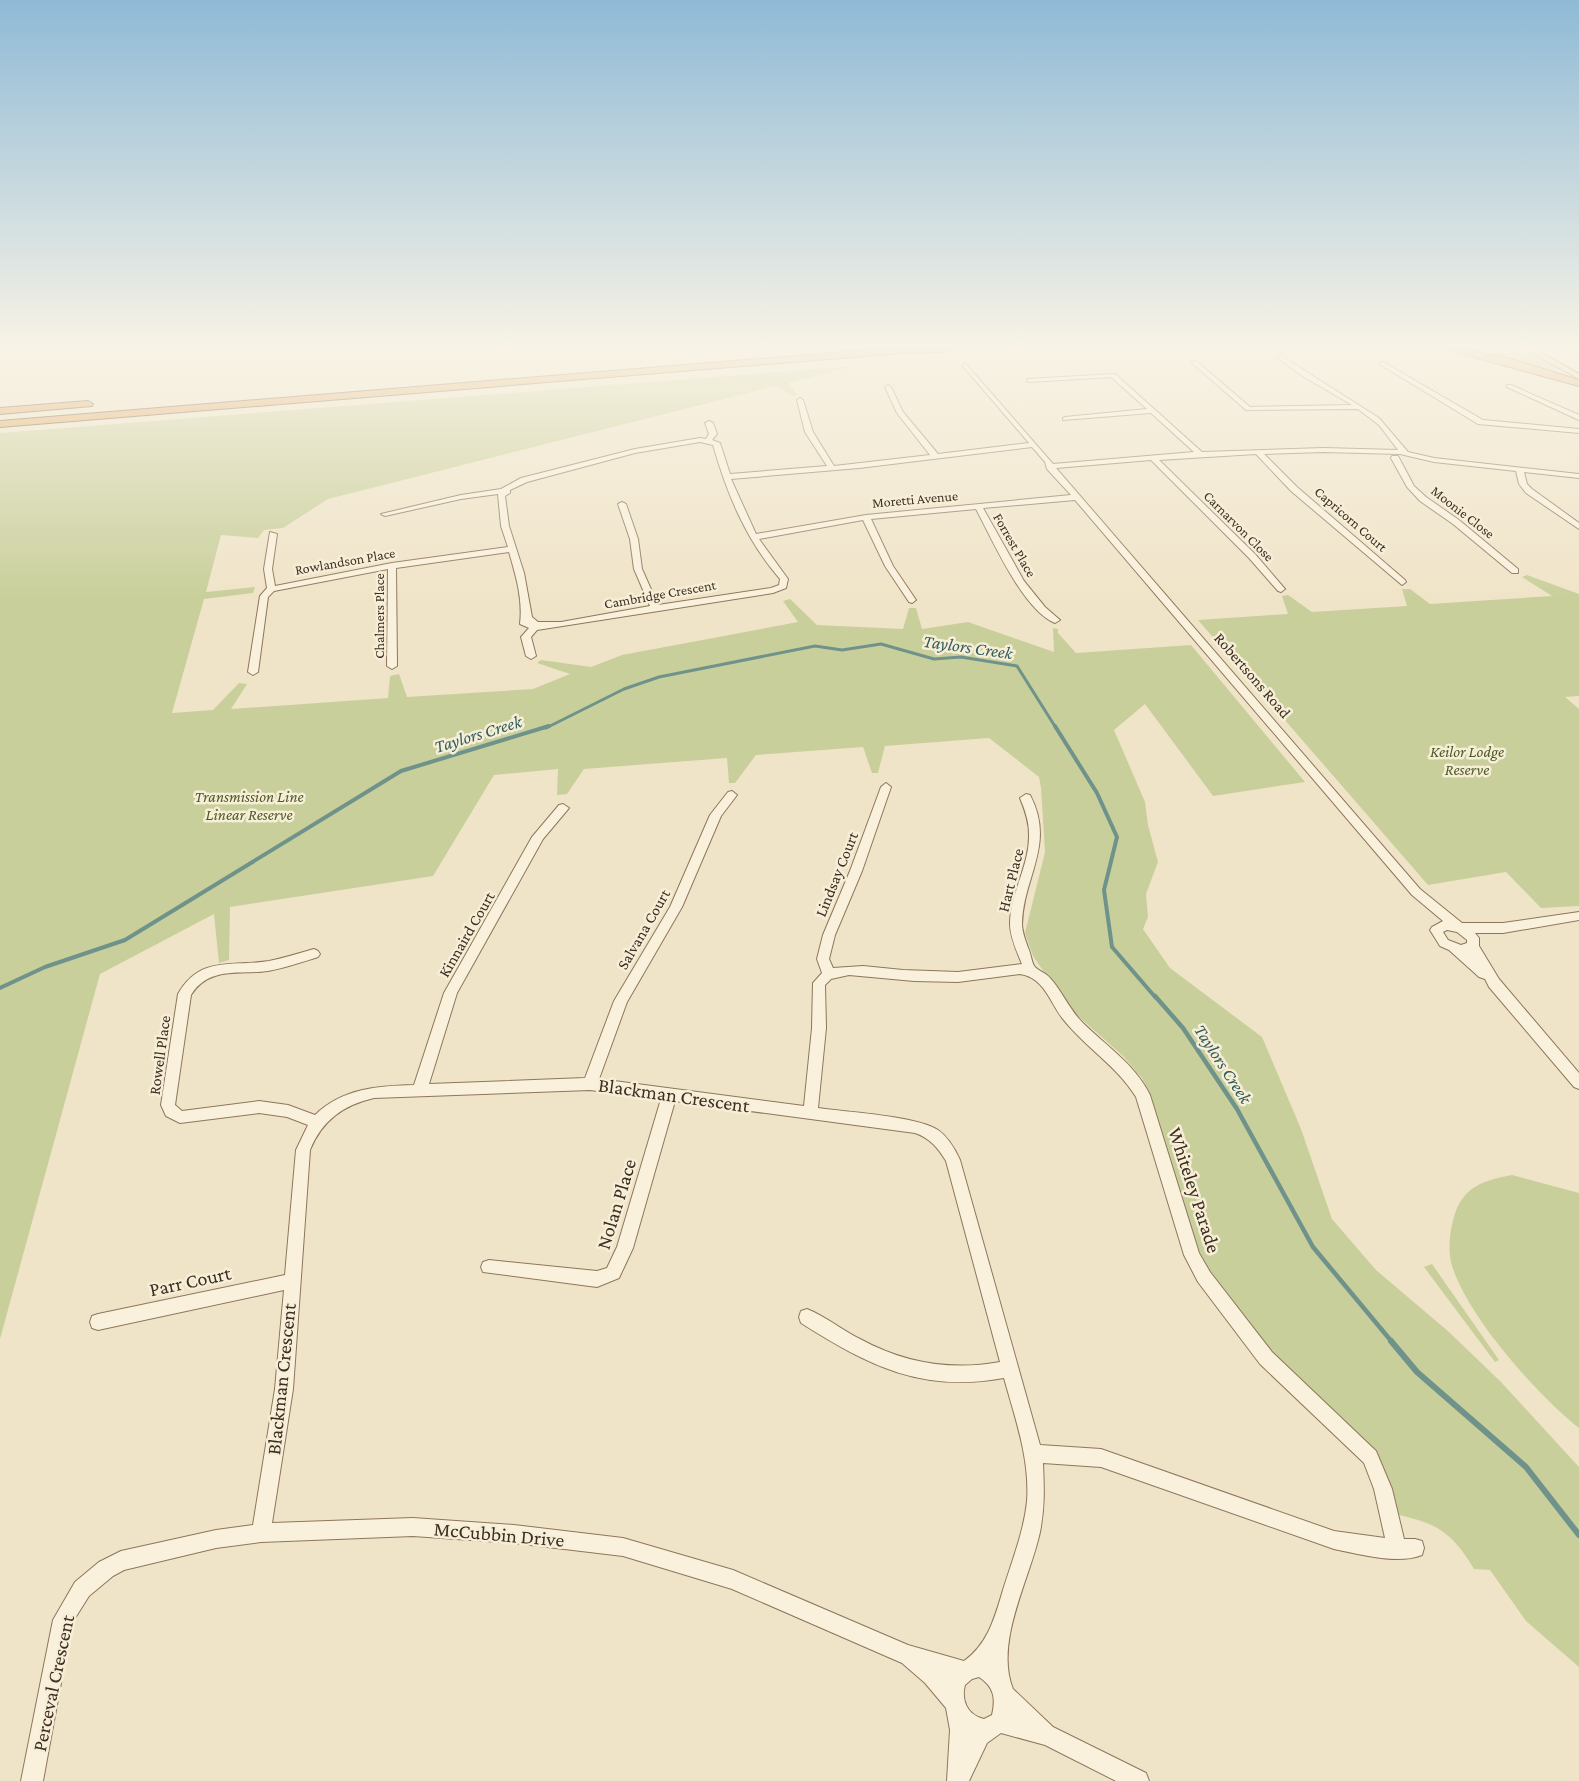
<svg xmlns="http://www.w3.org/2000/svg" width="1579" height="1781" font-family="'Crimson Pro',serif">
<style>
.green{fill:#c9cf9b}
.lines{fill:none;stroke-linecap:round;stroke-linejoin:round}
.stream-far3{stroke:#6f938a;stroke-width:3}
.stream-far2{stroke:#6f938a;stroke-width:4}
.stream-far1{stroke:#6f938a;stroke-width:4.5}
.stream{stroke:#6f938a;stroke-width:6}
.minor-casing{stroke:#8d765c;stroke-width:2}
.major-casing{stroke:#5b4430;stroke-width:2}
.highway-casing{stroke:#5b4430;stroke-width:2}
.minor{fill:#faf1dc;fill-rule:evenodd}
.major{fill:#f3d9a0;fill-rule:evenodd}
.highway{fill:#e0a458;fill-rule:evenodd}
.labels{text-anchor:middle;stroke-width:5;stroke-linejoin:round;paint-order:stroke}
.far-street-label{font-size:14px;fill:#3d2e20;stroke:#f7eed8}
.street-label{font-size:16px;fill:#3d2e20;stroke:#f7eed8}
.park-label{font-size:16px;font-style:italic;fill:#4d5a26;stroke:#f7eed8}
.water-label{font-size:18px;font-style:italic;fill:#2f5d5a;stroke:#f7eed8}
.near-street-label{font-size:20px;fill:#3d2e20;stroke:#f7eed8}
</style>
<rect width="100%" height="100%" fill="#f0e4c8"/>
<g class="green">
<path d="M1455,349H1525L1562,370L1537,368Z"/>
<path d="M855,366L788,383L797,395L792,396L776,386L328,499L283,528L264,530L258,538L221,535L206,592L255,587L253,593L204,599L172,713L213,710L239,683L247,684L231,709L388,698L390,676L399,674L407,697L533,689L570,674L537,663L541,660L591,667L622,655L798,622L783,601L790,599L817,625L903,629L909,608H916L922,629L968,622L1054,652L1053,628L1058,629V633L1076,653L1191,645L1305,782L1213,796L1145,704L1114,730L1145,802L1148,825L1158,862L1146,894L1148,917L1143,929L1170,968L1262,1037L1301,1129L1332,1219L1376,1270L1449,1332L1501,1382L1579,1467V1667L1526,1621L1490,1570L1474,1569C1453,1534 1439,1524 1399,1515L1382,1463L1372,1448L1271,1352L1214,1279L1195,1243L1149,1092L1142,1078L1123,1056L1068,1007L1033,956L1025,933L1045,852L1041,788L1039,777L989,738L885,746L878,773H872L863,747L756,755L735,783H729L727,758L584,769L567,794L557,795L558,769L494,775L433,876L230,907L229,960L219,963L214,914L100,974L0,1339V433Z"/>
<path d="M1527,575L1579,594V696L1565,697L1579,709V906L1541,908L1506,872L1428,885L1198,620L1288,614L1282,596L1288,595L1312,612L1407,606L1402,589H1410L1430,604L1552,596L1522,577Z"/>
<path d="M1512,1175L1579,1193V1428C1538,1396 1464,1313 1451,1262C1448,1249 1450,1230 1454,1217C1462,1187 1484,1180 1512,1175Z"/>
<path d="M1432,1264L1499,1360L1495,1362L1424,1267Z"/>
</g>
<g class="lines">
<path class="stream-far3" d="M546,728L624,689L659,677L815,646L842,650L881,644L934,659L961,657L1017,666L1056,728"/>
<g class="stream-far2">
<path d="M1055,726L1097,793L1117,837L1104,890L1112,947L1156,998"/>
<path d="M0,988L45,967L125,940L401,771L549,726"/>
</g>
<path class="stream-far1" d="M1155,996L1183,1028L1237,1109L1313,1247L1392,1342"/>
<path class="stream" d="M1391,1341L1417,1372L1526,1467L1579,1535"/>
<g class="minor-casing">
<g id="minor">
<path d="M1280,355L1379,418L1408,452L1434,458L1579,474V478L1524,472L1527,484L1532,489L1579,523V529L1526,493L1519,484L1516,471L1434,462L1400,454L1323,452L1264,454L1297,487L1405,580L1406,582L1402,585L1291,491L1256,454L1159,460L1255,554L1285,589L1281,592L1278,591L1249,558L1151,460L1056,468L1420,889L1462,923H1503L1579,912V920L1503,933H1475L1479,938V946L1499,979L1579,1073V1089L1574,1087L1489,987L1485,979L1479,977L1449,950L1440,946L1430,930L1432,927L1443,921L1412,895L1075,500L983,508L1024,581L1045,607L1060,620L1055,623C1023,610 992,539 976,509L871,519L893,566L916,600L912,603L909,602L885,566L863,520L759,539L788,579L786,588L773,593L537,630L531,637L536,656L531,659L526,656L521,637L529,628L520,624C523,599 516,576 509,552L396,568L397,666L392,669L387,666L388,569L274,591L268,597L258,672L253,675L248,672L260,596L267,588L264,569L270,532L277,534L272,569L275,586L392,563L508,547L501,526L498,494L461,499L385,516L381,514L461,495L501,489L521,478L635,449L700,438L706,439L709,434L705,423L709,421L713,423L717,434L712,440L720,443L730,474L827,466L805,432L797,400L800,398L803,400L813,432L834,466L930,455L897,413L885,387L888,385L891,387L903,412L938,454L1029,443L963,366L962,365L965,363L1053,464L1194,452L1151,413L1063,420V418L1065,417L1147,409L1111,377L1029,382L1027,381V379L1115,374L1202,452L1323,448L1398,450L1379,425L1358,409L1246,410L1191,362L1196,361L1250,407L1352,405L1301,375L1278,358V356ZM700,442L713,445C727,494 746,540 780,579L779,585L771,588L658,605L642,569L638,539L626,504L622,502L618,504L630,539L634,569L650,606L561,622H538L532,617L524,573L509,526L505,496L510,493V490L527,482L635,453ZM1032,447L1045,462L1047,469L1071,495L866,515L756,534L731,479L859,468ZM1447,930L1457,932L1467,940V943L1461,945L1448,940L1443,932Z"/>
<path d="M1383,362L1483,420L1579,429V433L1478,424L1381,365L1380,364Z"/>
<path d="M1507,385H1511L1579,415V420L1507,387Z"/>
<path d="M1392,456H1398L1414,486L1426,497L1459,520L1518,569V573H1512L1453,524L1420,501L1407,487L1391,458Z"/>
<path d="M886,783L891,787L862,871L835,935L829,959L833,968L863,966L903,970L958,972L1022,964C1017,952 1010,937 1010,924C1010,893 1030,865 1029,834C1029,821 1025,810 1020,798L1026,794L1030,795C1056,844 1023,877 1022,924C1022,932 1026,942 1029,950C1031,955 1032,964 1035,967C1039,971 1046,973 1050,978C1062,991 1069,1009 1082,1022C1106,1046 1135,1064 1150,1095L1199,1253L1210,1272L1272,1352L1376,1451L1392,1489L1404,1539H1415L1422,1541L1424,1548L1422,1555C1398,1565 1359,1554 1334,1549L1101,1467L1043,1463C1044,1488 1045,1506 1040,1532C1030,1579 994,1642 1013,1689L1053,1727L1146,1773L1149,1781H1116L1045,1745L1001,1733L987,1743L969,1781H947L950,1730L946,1708L925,1683L902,1663L732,1589L623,1556L514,1543L413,1536L261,1542L216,1548L124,1570L113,1576L89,1596L72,1623L43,1781H21L53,1620L75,1582L99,1562L121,1551L216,1530L253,1525L275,1389L284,1290L98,1330L92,1328L90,1322L92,1316L98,1314L285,1275L296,1150L308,1125L287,1117L259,1113L180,1123L166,1116L161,1105L178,994C200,955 232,967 269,961C284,958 299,953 314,949L318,951L320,954L318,957C302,962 285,968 268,971C240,975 209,966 191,995L175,1105L182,1111L259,1101L288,1105L315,1115C343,1088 378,1086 414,1085L444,993L532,837L559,805L563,804L569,808L543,839L457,993L429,1084L585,1078L614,1001L670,907L710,815L728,792L732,791L737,795L721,816L682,907L627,1002L599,1079L804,1106L812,1028L813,983L822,973L817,959L823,935L850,871L881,787ZM1020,974C1045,978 1050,1003 1063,1019C1086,1048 1117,1066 1136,1097L1184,1255L1198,1282L1260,1364L1364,1463L1374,1489L1385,1538L1334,1531L1101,1449L1040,1445L960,1160C955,1149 948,1137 938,1130C917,1116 846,1112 818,1108L826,1028L825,985L831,979L849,975L914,981L958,982ZM590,1090L661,1099L617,1247L607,1268L597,1271L489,1260L483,1262L481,1267L483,1272L597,1287L619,1278L633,1248L675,1101L915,1133C930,1138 938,1148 946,1161L1000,1362C951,1371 904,1363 860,1339C842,1330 825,1316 807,1309L801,1311L799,1317L801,1323C869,1366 922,1393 1004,1378C1015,1418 1030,1459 1027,1501C1024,1531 1012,1561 1003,1590C995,1617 988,1644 964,1661L908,1645L733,1570L623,1538L514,1525L413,1518L272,1523L293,1389L310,1150C322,1120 344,1105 374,1098ZM979,1677C994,1687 996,1698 992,1715L984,1719C967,1715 961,1700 965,1685L972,1679Z"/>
</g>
</g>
<g class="major-casing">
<path id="major" d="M1525,349H1535L1579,374V379Z"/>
</g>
<g class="highway-casing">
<g id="highway">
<path d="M881,349H950L945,352L902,353L0,427V421Z"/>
<path d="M1444,349C1489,349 1536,367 1579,380V386Z"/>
<path d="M88,401L93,404L92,406L0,414V408Z"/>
</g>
</g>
<use href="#minor" class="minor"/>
<use href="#major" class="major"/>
<use href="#highway" class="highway"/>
</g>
<linearGradient id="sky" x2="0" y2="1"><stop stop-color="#8fbad6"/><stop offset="0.58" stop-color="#f8f3e6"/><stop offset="1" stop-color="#f8f3e6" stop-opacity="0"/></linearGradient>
<rect width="1579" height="598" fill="url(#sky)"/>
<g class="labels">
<g class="far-street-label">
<text transform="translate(915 499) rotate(-5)" y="5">Moretti Avenue</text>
<text transform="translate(1463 512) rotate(38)" y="5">Moonie Close</text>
<text transform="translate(1351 519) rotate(41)" y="5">Capricorn Court</text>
<text transform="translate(1239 526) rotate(45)" y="5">Carnarvon Close</text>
<text transform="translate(1015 545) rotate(60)" y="5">Forrest Place</text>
<text transform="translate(345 561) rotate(-10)" y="5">Rowlandson Place</text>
<text transform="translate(660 594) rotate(-10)" y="5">Cambridge Crescent</text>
<text transform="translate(379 616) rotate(-90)" y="5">Chalmers Place</text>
</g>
<g class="street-label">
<text transform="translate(1253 675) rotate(49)" y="6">Robertsons Road</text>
<text transform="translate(836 874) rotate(-68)" y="6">Lindsay Court</text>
<text transform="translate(1010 880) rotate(-76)" y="6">Hart Place</text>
<text transform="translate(643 929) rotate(-60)" y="6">Salvana Court</text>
<text transform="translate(466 934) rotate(-60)" y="6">Kinnaird Court</text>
<text transform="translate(159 1055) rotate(-82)" y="6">Rowell Place</text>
</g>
<g class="park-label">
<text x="1467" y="757">Keilor Lodge<tspan x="1467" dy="18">Reserve</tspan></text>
<text x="249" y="802">Transmission Line<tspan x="249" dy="18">Linear Reserve</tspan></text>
</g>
<g class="water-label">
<text transform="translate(968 647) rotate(8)" y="6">Taylors Creek</text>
<text transform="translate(478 734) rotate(-17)" y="6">Taylors Creek</text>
<text transform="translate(1223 1064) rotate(57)" y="6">Taylors Creek</text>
</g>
<g class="near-street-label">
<text transform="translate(674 1095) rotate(8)" y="7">Blackman Crescent</text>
<text transform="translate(1195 1190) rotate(72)" y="7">Whiteley Parade</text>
<text transform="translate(616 1204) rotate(-73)" y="7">Nolan Place</text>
<text transform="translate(190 1281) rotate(-12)" y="7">Parr Court</text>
<text transform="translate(281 1379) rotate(-84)" y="7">Blackman Crescent</text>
<text transform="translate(499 1534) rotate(5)" y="7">McCubbin Drive</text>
<text transform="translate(53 1683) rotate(-78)" y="7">Perceval Crescent</text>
</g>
</g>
</svg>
